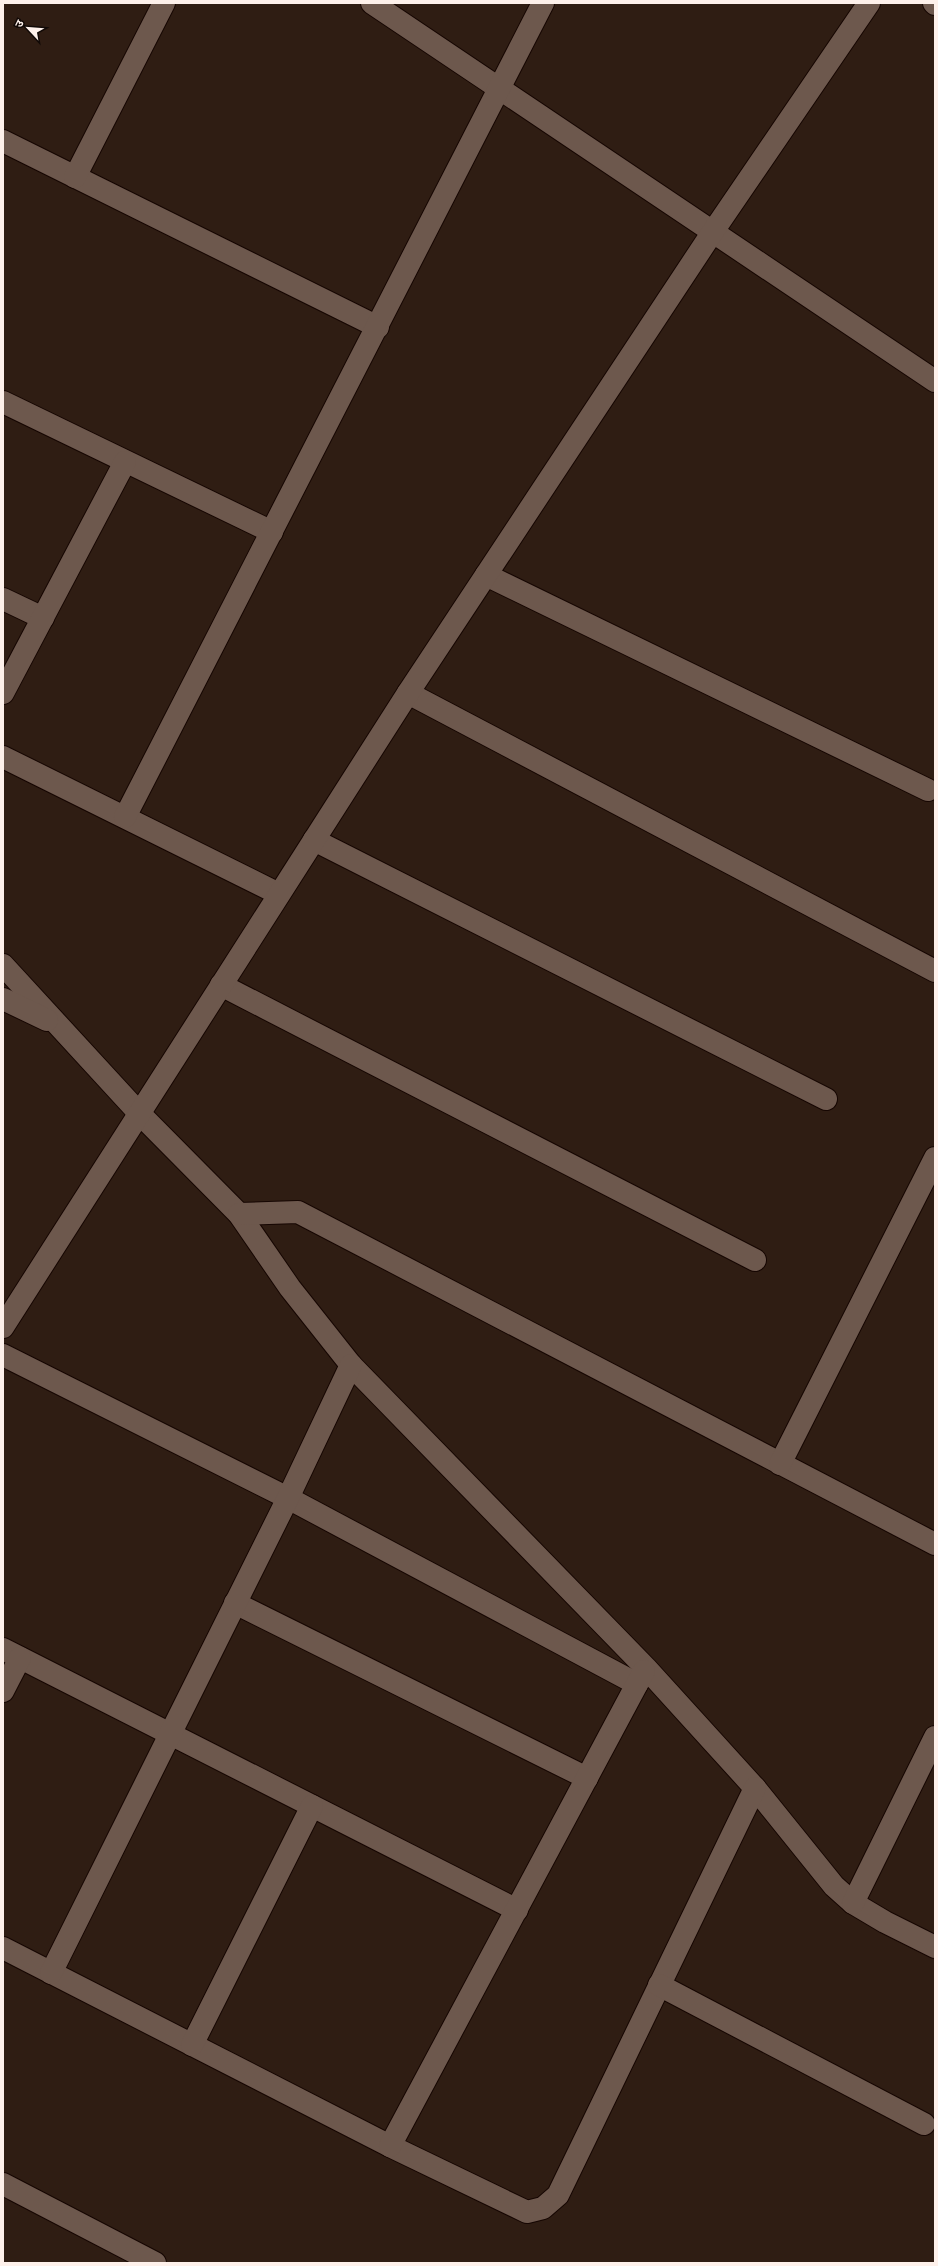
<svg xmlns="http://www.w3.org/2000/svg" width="938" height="2266" font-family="Quicksand,'Noto Sans Devanagari',sans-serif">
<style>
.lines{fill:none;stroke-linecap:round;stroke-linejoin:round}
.minor-casing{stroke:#160602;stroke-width:24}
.minor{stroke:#6d584d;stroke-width:22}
</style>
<rect width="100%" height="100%" fill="#2f1d13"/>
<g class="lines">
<g class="minor-casing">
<g id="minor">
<path d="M372,3L935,381"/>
<path d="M934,3L935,4"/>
<path d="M3,141L378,327"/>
<path d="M75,177L164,3"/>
<path d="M3,402L272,532"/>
<path d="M486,575L928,790"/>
<path d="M3,599L43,618"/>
<path d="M3,693L125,462"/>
<path d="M408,693L935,971"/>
<path d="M3,757L279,894"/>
<path d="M125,817L543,3"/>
<path d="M314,840L826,1099"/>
<path d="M3,965L139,1113L239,1214L290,1288L351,1365L646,1668L755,1788L834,1886L853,1903L885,1922L935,1947"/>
<path d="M221,985L755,1260"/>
<path d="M3,999L47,1020"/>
<path d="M239,1214L298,1212L935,1544"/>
<path d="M3,1327L408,693L712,233L869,3"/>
<path d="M3,1355L288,1498L637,1684"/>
<path d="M780,1464L935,1158"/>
<path d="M235,1603L587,1778"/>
<path d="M3,1649L517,1910"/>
<path d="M3,1691L20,1658"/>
<path d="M853,1903L935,1737"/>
<path d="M3,1948L390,2146L527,2212L543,2208L558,2195L755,1788"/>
<path d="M51,1973L288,1498L351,1365"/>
<path d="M659,1985L924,2124"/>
<path d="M192,2045L312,1806"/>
<path d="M390,2146L644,1671"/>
<path d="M3,2184L155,2263"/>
</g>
</g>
<use href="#minor" class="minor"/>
</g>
<rect width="938" height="2266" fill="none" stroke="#fef1eb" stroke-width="8"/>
<g transform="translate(28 28) rotate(296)" stroke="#110906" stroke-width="3" paint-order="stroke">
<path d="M0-3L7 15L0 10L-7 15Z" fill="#fef1eb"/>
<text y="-6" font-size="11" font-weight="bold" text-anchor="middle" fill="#fef1eb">उ</text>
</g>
</svg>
